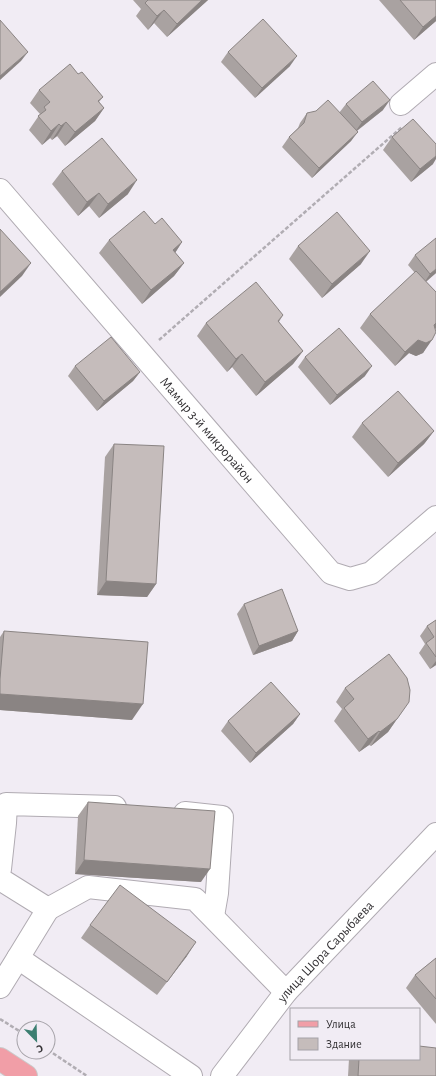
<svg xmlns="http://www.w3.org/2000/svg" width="436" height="1076" font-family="'Alegreya Sans',sans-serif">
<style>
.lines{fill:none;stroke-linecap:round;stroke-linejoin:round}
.minor-casing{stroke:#b0abb2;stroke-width:24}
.major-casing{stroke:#cacaca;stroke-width:24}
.path{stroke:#b1adb3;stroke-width:2.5;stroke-dasharray:4 2;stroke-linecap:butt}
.minor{stroke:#fff;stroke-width:22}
.major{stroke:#f19ea7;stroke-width:22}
.wall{fill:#a9a2a1}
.shaded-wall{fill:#8a8483}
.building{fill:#c5bcbb;stroke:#8a8483}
.labels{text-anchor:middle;stroke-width:3.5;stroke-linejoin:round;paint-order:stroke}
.street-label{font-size:14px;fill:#343235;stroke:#f1ecf4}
</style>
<rect width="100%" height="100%" fill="#f1ecf4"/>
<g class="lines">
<g class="minor-casing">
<g id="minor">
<path d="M401,104L436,74"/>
<path id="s1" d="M0,190L331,573L350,579L371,573L436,517"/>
<path d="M185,813L222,817L217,893L213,916"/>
<path d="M0,869L5,823L6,804L115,807"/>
<path d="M0,879L48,909L18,958"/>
<path d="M48,909L88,887L195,899L286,992"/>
<path d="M0,987L18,958L191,1076"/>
<path id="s2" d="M222,1076L286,992L436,834"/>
</g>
</g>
<g class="major-casing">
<path id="major" d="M0,1059L26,1076"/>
</g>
<g class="path">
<path d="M159,340L402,127"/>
<path d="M0,1019L24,1034"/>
<path d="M48,1050L87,1076"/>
</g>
<use href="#minor" class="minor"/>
<use href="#major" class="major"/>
</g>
<g class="wall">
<path d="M133,0H208L167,37L154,23L148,30L136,16L141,9Z"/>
<path d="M379,0H436V21L414,40Z"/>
<path d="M228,52L290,66L255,98L221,62Z"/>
<path d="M39,90L103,97L99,102L104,108L95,121L65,146L57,136L52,140L50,138L42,145L29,130L40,114L30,103Z"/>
<path d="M346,104L383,110L357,131L351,141L312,178L282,147L289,137L298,128L300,123L307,113H339Z"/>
<path d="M392,137L433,164L411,182L383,150Z"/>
<path d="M62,171L128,194L99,218L89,206L78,216L52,184Z"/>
<path d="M155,224L182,242L175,253L184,263L174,276L142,304L99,253L109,240Z"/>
<path d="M298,246L361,264L322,298L289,259Z"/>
<path d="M415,255L436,273L426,282L436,292V328L423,353L416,356L409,353L395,366L360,328L370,314L415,273L408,265Z"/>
<path d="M283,315L279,322L303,351L293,364L256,396L232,367L227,372L197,336L206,323Z"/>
<path d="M305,357L365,376L330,405L298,367Z"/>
<path d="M75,366L140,372L133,381L97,411L68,376Z"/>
<path d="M362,423L434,431L424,444L388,477L352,437Z"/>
<path d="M114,444L156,584L147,597L97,595L105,457Z"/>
<path d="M244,604L298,631L292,641L253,655L237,614Z"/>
<path d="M436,620V665L430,669L419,653L425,644L420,636L427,626Z"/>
<path d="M4,631L132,720L0,710V637Z"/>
<path d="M345,688L397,719L388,732L371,746L369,745L359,752L334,721L342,709L336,702Z"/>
<path d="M300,714L293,724L250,763L221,731L228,721Z"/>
<path d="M88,802L201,882L75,874L78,816Z"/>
<path d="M90,925L187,956L157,995L81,938Z"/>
<path d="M436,958V1024L406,988L415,975Z"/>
<path d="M349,1059H419L436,1076H348Z"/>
</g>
<g class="shaded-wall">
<path d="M202,0H208L167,37L177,24Z"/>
<path d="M164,10L154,23L148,30L157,16Z"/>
<path d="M436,16V21L414,40L423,27Z"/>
<path d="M28,52L21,61L0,80V76Z"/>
<path d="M297,56L290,66L255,98L262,88Z"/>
<path d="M390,100L383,110L355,132L362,122Z"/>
<path d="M104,108L95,121L65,146L75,132Z"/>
<path d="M66,122L57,136L52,140L61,126Z"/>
<path d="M59,124L50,138L42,145L51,131Z"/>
<path d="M358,132L351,141L312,178L319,168Z"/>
<path d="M436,156V159L433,164L411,182L420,169Z"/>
<path d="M137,180L128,194L99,218L108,204Z"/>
<path d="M99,193L89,206L78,216L87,202Z"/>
<path d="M182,242L173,256V250Z"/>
<path d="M370,251L361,264L322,298L332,284Z"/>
<path d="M31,263L22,276L0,297V292Z"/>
<path d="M184,263L174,276L142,304L151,290Z"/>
<path d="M436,269V273L424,283L430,274Z"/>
<path d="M436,323V328L425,338L434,325Z"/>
<path d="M418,340H432L423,353L416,356L409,353L395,366L405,352Z"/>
<path d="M303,351L293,364L256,396L265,382Z"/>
<path d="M242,354L232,367L227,372L236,359Z"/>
<path d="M372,366L365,376L330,405L337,395Z"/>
<path d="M140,372L133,381L97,411L104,401Z"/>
<path d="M434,431L424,444L388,477L398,463Z"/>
<path d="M106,581L156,584L147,597L97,595Z"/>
<path d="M298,631L292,641L253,655L259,646Z"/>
<path d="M436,661V665L430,669Z"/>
<path d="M0,694L143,704L132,720L0,710Z"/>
<path d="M300,714L293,724L250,763L256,753Z"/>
<path d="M397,719L388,732L371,746L380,732Z"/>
<path d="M379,731L369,745L359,752L368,739Z"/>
<path d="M84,860L210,869L201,882L75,874Z"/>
<path d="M196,942L187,956L157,995L167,982Z"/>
</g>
<g class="building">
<path d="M148,0H202L177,24L164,10L157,16L145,3Z"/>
<path d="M400,0H436V16L423,27Z"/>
<path d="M263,19L297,56L262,88L228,52Z"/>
<path d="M0,20L28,52L0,76Z"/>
<path d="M70,64L78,74L82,72L103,97L98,101L104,108L75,132L66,122L61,126L59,124L51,131L38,116L46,110L44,107L50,102L39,90Z"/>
<path d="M373,81L390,100L362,122L346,104Z"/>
<path d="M328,100L358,132L319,168L289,137L304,123L307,113L316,111Z"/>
<path d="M413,119L436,144V156L420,169L392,137Z"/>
<path d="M102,138L137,180L108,204L99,193L87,202L62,171Z"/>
<path d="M144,211L155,224L162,218L182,242L173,250L184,263L151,290L109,240Z"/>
<path d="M337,212L370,251L332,284L298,246Z"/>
<path d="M0,229L31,263L0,292Z"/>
<path d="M436,238V269L430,274L415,255Z"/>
<path d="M416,271L436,292V323L434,325L436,332L432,340L426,343L418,340L405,352L370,314Z"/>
<path d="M256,282L283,315L278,321L303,351L265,382L242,354L236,359L206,323Z"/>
<path d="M339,328L372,366L337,395L305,357Z"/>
<path d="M111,337L140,372L104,401L75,366Z"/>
<path d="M398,391L434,431L398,463L362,423Z"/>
<path d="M114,444L164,446L156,584L106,581Z"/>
<path d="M282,589L298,631L259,646L244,604Z"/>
<path d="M436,620V657L426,643L434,637L427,626Z"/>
<path d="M4,631L148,642L143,704L0,694V679Z"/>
<path d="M389,654L407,678L410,690L409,702L397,719L380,732L379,731L368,739L344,708L354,699L345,688Z"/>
<path d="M271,682L300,714L256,753L228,721Z"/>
<path d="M88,802L215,811L210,869L84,860Z"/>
<path d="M120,885L196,942L167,982L90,925Z"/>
<path d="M436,958V999L415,975Z"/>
<path d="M419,1046L436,1048V1076H358L359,1059H419Z"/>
</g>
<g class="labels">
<g class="street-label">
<text dy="5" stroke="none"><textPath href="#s1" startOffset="317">Мамыр 3-й микрорайон</textPath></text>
<text dy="5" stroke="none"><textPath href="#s2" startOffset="162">улица Шора Сарыбаева</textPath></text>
</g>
</g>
<rect x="290" y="1008" width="130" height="52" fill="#f1ecf4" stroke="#a5a2a8"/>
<rect x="298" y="1021" width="20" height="6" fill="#f19ea7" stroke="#a5a2a8"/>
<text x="326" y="1028" font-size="12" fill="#343235">Улица</text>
<rect x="298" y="1038" width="20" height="12" fill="#c5bcbb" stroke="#a5a2a8"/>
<text x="326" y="1048" font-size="12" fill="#343235">Здание</text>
<g transform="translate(36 1040) rotate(157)"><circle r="19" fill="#f1ecf4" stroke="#a5a2a8"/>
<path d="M0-3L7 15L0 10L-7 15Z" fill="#3c7f71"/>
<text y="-6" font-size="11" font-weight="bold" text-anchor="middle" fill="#343235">С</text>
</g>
</svg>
